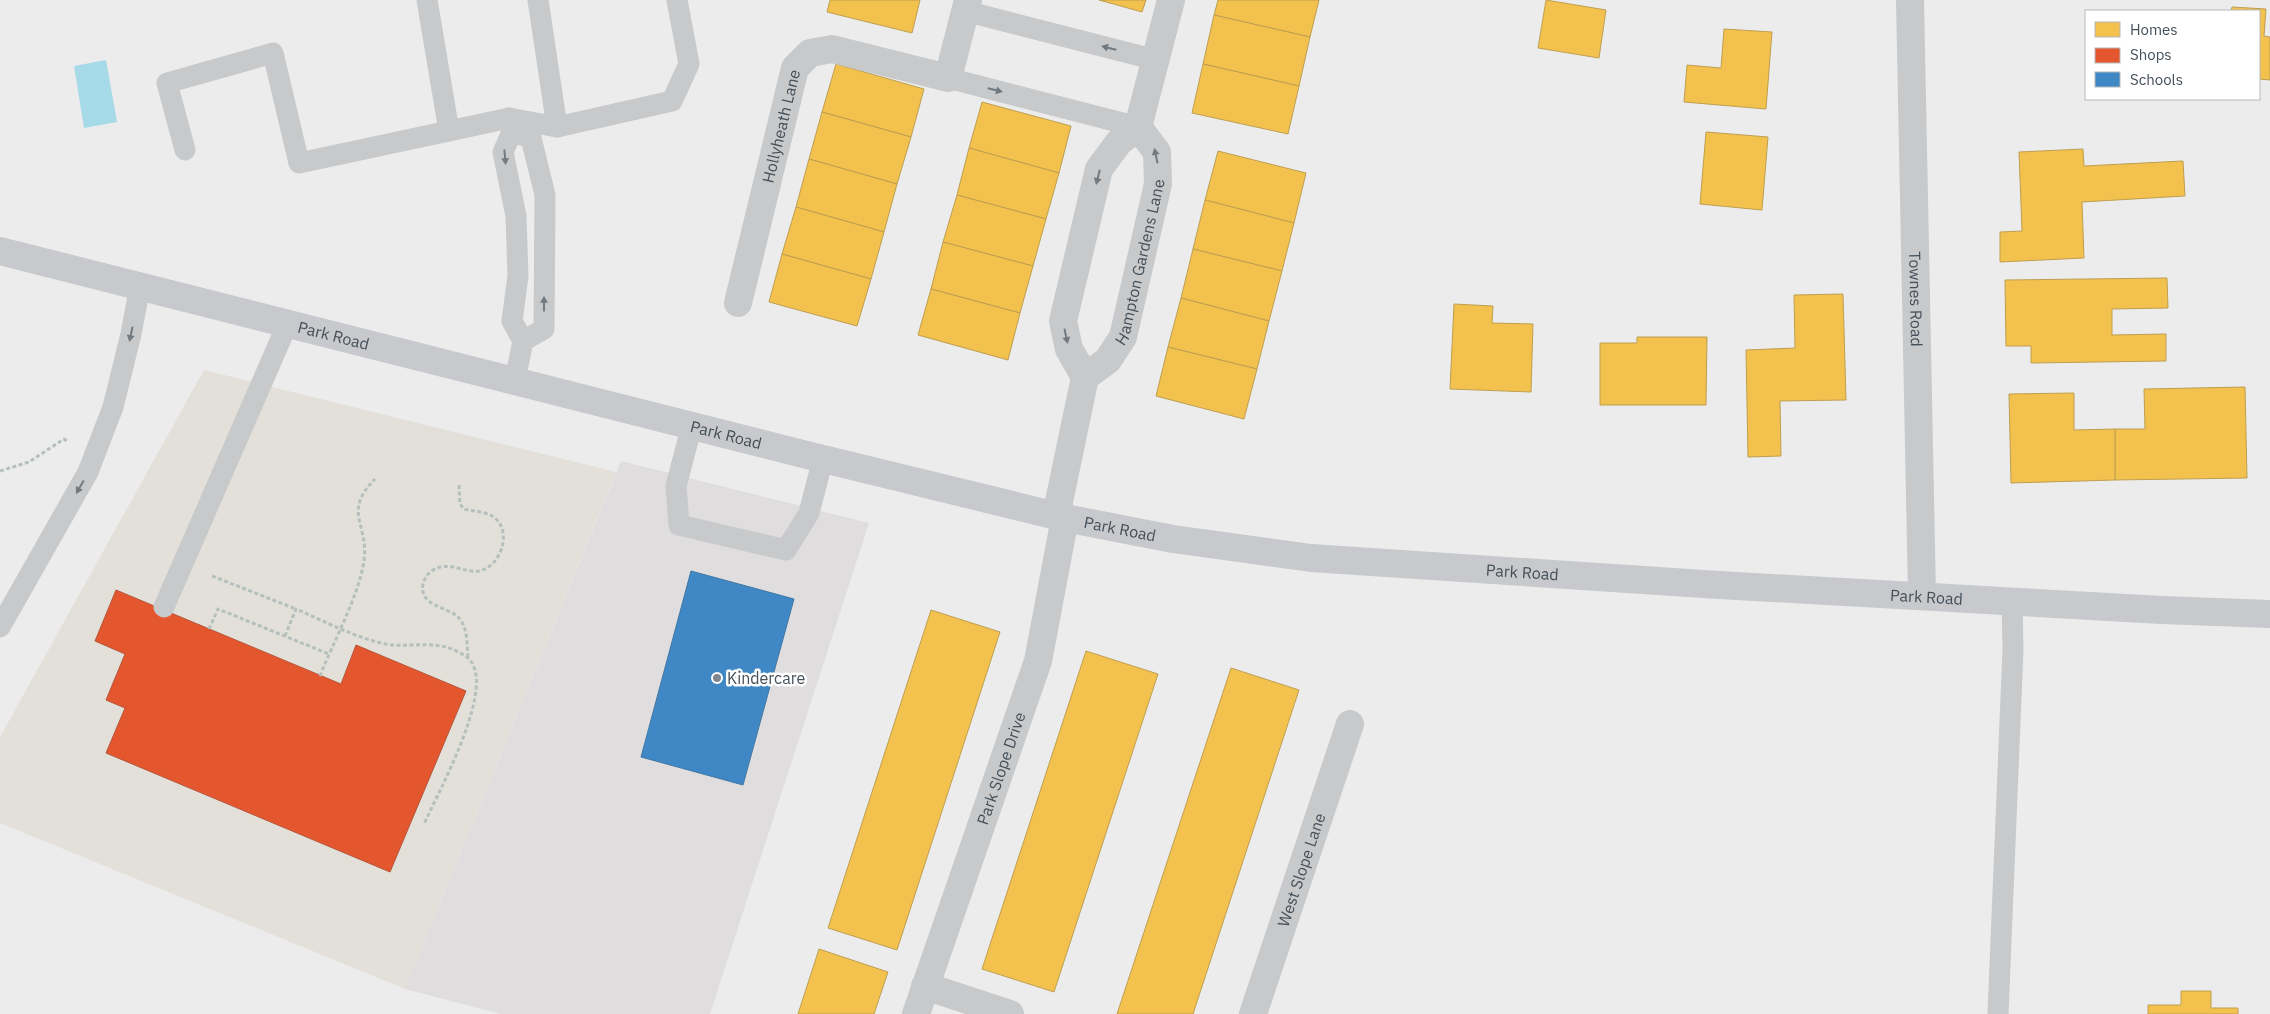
<svg xmlns="http://www.w3.org/2000/svg" width="2270" height="1014" font-family="'IBM Plex Sans',sans-serif">
<style>
.commercial{fill:#e2e0d9}
.education{fill:#dfddde}
.water{fill:#a7dae8}
.homes{fill:#f2c14e;stroke:#be9f51}
.shops{fill:#e4572e;stroke:#b4553b}
.schools{fill:#3f88c5;stroke:#4177a4}
.lines{fill:none;stroke-linecap:round;stroke-linejoin:round}
.path{stroke:#b5c0bc;stroke-width:3;stroke-dasharray:4 2.5;stroke-linecap:butt}
.lane{stroke:#c7c9cb;stroke-width:21}
.street{stroke:#c7c9cb;stroke-width:28}
.secondary{stroke:#c7c9cd;stroke-width:28}
.oneway{fill:#727a80}
.poi-dot{fill:#80868c;stroke:#fff;stroke-width:2}
.labels{text-anchor:middle;stroke-width:5;stroke-linejoin:round;paint-order:stroke}
.street-label{font-size:16px;fill:#454f58;stroke:#fff}
.poi-label{font-size:16px;fill:#454f58;stroke:#fff;text-anchor:start}
</style>
<rect width="100%" height="100%" fill="#edecec"/>
<path class="commercial" d="M204,370L616,472L405,989L0,823V737Z"/>
<path class="education" d="M621,461L869,523L710,1014H501L405,989Z"/>
<path class="water" d="M106,60L117,122L84,128L74,66Z"/>
<g class="homes">
<path d="M830,0H920L912,33L827,12Z"/>
<path d="M1099,0H1146L1142,12Z"/>
<path d="M1218,0H1319L1310,37L1214,15Z"/>
<path d="M1546,0L1606,10L1599,58L1538,48Z"/>
<path d="M2232,7L2266,9L2264,36L2270,37V80L2259,79V11H2231Z"/>
<path d="M1214,15L1310,37L1299,86L1203,64Z"/>
<path d="M1724,29L1772,32L1766,109L1684,102L1687,65L1721,68Z"/>
<path d="M836,64L924,89L911,137L822,112Z"/>
<path d="M1203,64L1299,86L1288,134L1192,113Z"/>
<path d="M982,102L1071,126L1059,173L969,148Z"/>
<path d="M822,112L911,137L897,184L809,159Z"/>
<path d="M1706,132L1768,137L1762,210L1700,204Z"/>
<path d="M969,148L1059,173L1046,219L957,195Z"/>
<path d="M2083,149L2084,166L2183,161L2185,196L2082,202L2084,258L2000,262V232L2022,231L2019,152Z"/>
<path d="M1218,151L1306,173L1294,223L1205,200Z"/>
<path d="M809,159L897,184L884,232L796,207Z"/>
<path d="M957,195L1046,219L1033,266L943,242Z"/>
<path d="M1205,200L1294,223L1282,271L1193,249Z"/>
<path d="M796,207L884,232L871,279L782,254Z"/>
<path d="M943,242L1033,266L1020,313L931,289Z"/>
<path d="M1193,249L1282,271L1269,321L1181,298Z"/>
<path d="M782,254L871,279L857,326L769,302Z"/>
<path d="M2167,278L2168,308L2112,309V335L2166,334V361L2031,363V346H2006L2005,280Z"/>
<path d="M931,289L1020,313L1008,360L918,335Z"/>
<path d="M1843,294L1846,400L1780,401L1781,456L1748,457L1746,350L1795,348L1794,295Z"/>
<path d="M1181,298L1269,321L1257,369L1168,347Z"/>
<path d="M1454,304L1493,306L1492,323L1533,324L1531,392L1450,389Z"/>
<path d="M1637,337H1707L1706,405H1600V343H1637Z"/>
<path d="M1168,347L1257,369L1244,419L1156,396Z"/>
<path d="M2245,387L2247,478L2115,480V429H2145L2144,389Z"/>
<path d="M2074,393V430L2115,429V480L2011,483L2009,394Z"/>
<path d="M931,610L1000,632L897,950L828,928Z"/>
<path d="M1086,651L1158,674L1054,992L982,969Z"/>
<path d="M1231,668L1299,690L1193,1014H1117Z"/>
<path d="M819,949L888,972L874,1014H798Z"/>
<path d="M2181,991H2211V1008H2238V1014H2148V1005H2181Z"/>
</g>
<path class="shops" d="M116,590L341,684L356,645L466,691L390,872L106,753L125,708L106,700L125,654L95,641Z"/>
<path class="schools" d="M691,571L794,599L743,785L641,757Z"/>
<g class="lines">
<g class="path">
<path d="M0,471L29,462L64,439L68,442"/>
<path d="M459,485L460,504L464,509C474,512 488,511 496,519C512,534 500,567 479,571C466,573 454,564 441,567C433,568 425,575 423,584C419,607 448,606 459,618C468,628 467,646 468,658"/>
<path d="M212,576L296,609"/>
<path d="M209,629L218,609L329,654"/>
<path d="M285,636L296,609C324,621 352,636 381,643C404,649 429,640 452,649C459,652 470,657 473,665C490,698 439,791 424,824"/>
<path d="M320,676C334,640 358,598 364,561C369,524 342,512 375,479"/>
</g>
<g class="lane">
<path d="M427,0L449,131L509,118L512,132"/>
<path d="M538,0L557,127"/>
<path d="M965,11L1156,60"/>
<path d="M948,78L1138,127"/>
<path d="M509,118L557,127L672,101L689,64L677,0"/>
<path d="M185,150L167,83L273,53L299,163L449,131"/>
<path d="M515,380L523,341L512,321L518,276L516,216L503,152L512,132L531,138L545,195L544,329L523,341"/>
<path d="M692,425L676,486L679,525L786,550L809,513L823,459"/>
<path d="M164,607L287,325"/>
<path d="M0,627L88,472L113,407L131,334L140,286"/>
<path d="M1998,1014L2013,649L2012,601"/>
</g>
<g class="street">
<path id="s1" d="M1910,0L1922,596"/>
<path d="M1138,127L1171,0"/>
<path id="s2" d="M738,303L795,68L810,53L832,49L948,78L968,0"/>
<path d="M1085,377L1069,349L1063,321L1099,169L1119,142L1138,127"/>
<path id="s3" d="M1056,516L1085,377L1108,360L1123,337L1158,184L1157,152L1138,127"/>
<path d="M925,986L1010,1014"/>
<path id="s4" d="M916,1014L1038,661L1065,518"/>
<path id="s5" d="M1253,1014L1350,724"/>
</g>
<path class="secondary" id="s6" d="M0,251L811,456L1065,518L1173,539L1311,558L1719,585L2162,610L2270,614"/>
</g>
<defs><path id="oneway-solid" d="M-6-.8H1V-3.2L6.5 0L1 3.2V.8H-6Z" transform="scale(1.25)"/></defs>
<g class="oneway">
<use href="#oneway-solid" transform="translate(1109 48) rotate(-166)"/>
<use href="#oneway-solid" transform="translate(995 90) rotate(14)"/>
<use href="#oneway-solid" transform="translate(1156 156) rotate(-102)"/>
<use href="#oneway-solid" transform="translate(505 157) rotate(85)"/>
<use href="#oneway-solid" transform="translate(1098 177) rotate(104)"/>
<use href="#oneway-solid" transform="translate(544 304) rotate(-90)"/>
<use href="#oneway-solid" transform="translate(131 334) rotate(102)"/>
<use href="#oneway-solid" transform="translate(1066 336) rotate(78)"/>
<use href="#oneway-solid" transform="translate(80 487) rotate(120)"/>
</g>
<circle class="poi-dot" cx="717" cy="678" r="5"/>
<g class="labels">
<g class="street-label">
<text dy="6" stroke="none"><textPath href="#s2" startOffset="182">Hollyheath Lane</textPath></text>
<text dy="6" stroke="none"><textPath href="#s3" startOffset="275">Hampton Gardens Lane</textPath></text>
<text dy="6" stroke="none"><textPath href="#s1" startOffset="299">Townes Road</textPath></text>
<text dy="6" stroke="none"><textPath href="#s6" startOffset="344">Park Road</textPath></text>
<text dy="6" stroke="none"><textPath href="#s6" startOffset="749">Park Road</textPath></text>
<text dy="6" stroke="none"><textPath href="#s6" startOffset="1154">Park Road</textPath></text>
<text dy="6" stroke="none"><textPath href="#s6" startOffset="1559">Park Road</textPath></text>
<text dy="6" stroke="none"><textPath href="#s6" startOffset="1964">Park Road</textPath></text>
<text dy="6" stroke="none"><textPath href="#s4" startOffset="260">Park Slope Drive</textPath></text>
<text dy="6" stroke="none"><textPath href="#s5" startOffset="152">West Slope Lane</textPath></text>
</g>
<g class="poi-label">
<text x="727" y="684">Kindercare</text>
</g>
</g>
<rect x="2085" y="10" width="175" height="90" fill="#ffffff" stroke="#b5b9bc"/>
<rect x="2095" y="22" width="25" height="15" fill="#f2c14e" stroke="#b5b9bc"/>
<text x="2130" y="35" font-size="15" fill="#454f58">Homes</text>
<rect x="2095" y="48" width="25" height="15" fill="#e4572e" stroke="#b5b9bc"/>
<text x="2130" y="60" font-size="15" fill="#454f58">Shops</text>
<rect x="2095" y="72" width="25" height="15" fill="#3f88c5" stroke="#b5b9bc"/>
<text x="2130" y="85" font-size="15" fill="#454f58">Schools</text>
</svg>
